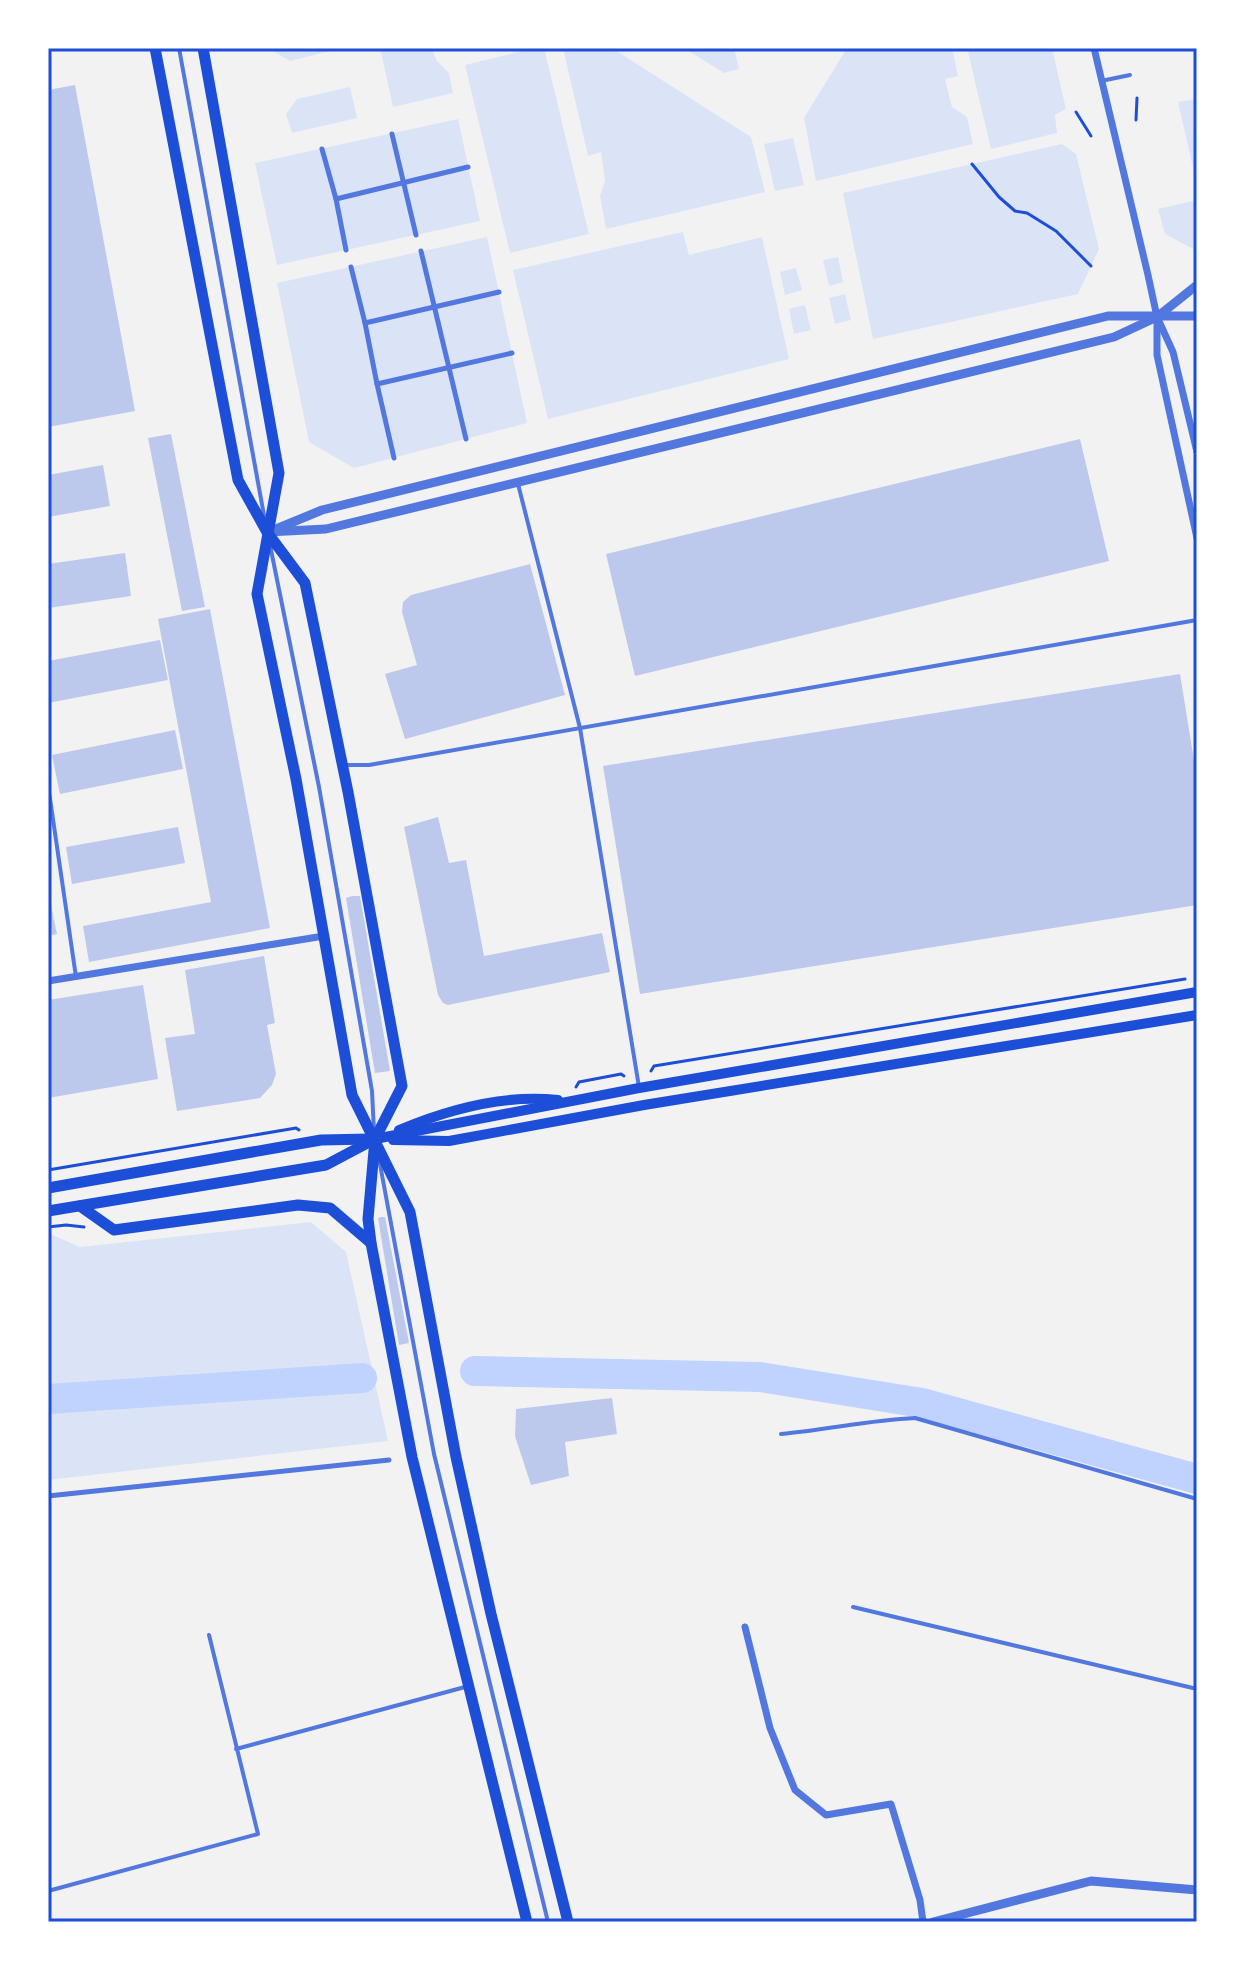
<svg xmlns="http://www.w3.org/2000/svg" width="1245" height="1970" font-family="'Noto Sans',sans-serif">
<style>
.green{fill:#dbe4f7}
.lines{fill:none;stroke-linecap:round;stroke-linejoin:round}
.river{stroke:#bfd3fe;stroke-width:30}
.building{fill:#bdc9ec}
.path{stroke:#1d4ed8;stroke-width:3}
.service{stroke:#5277de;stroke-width:4}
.pedestrian{stroke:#5277de;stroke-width:5}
.minor{stroke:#5277de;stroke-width:7}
.tertiary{stroke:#5277de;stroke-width:9}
.secondary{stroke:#1d4ed8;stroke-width:10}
.primary{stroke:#1d4ed8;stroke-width:11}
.neatline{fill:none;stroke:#1d4ed8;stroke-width:3}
</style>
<rect width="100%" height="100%" fill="#f2f2f2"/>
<g class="green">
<path d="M273,48H342L290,61L273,51Z"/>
<path d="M380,48H431L437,61L449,73L453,93L393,107Z"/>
<path d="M535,48H544L589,234L510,253L465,65Z"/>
<path d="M563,48H612L751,137L765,192L606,229L600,196L605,181L601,152L588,156Z"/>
<path d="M684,48H734L739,69L724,73Z"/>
<path d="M847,48H952L958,76L945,79L952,107L967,117L973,144L816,181L804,118Z"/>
<path d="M967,48H1052L1066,109L1055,115L1057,133L991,149Z"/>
<path d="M350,87L357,118L292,133L286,114L297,99Z"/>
<path d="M1197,99V185L1178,102Z"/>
<path d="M458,119L480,221L277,265L255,163Z"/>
<path d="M793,138L804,185L775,191L764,144Z"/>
<path d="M1062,144L1076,154L1099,249L1078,294L873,339L843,193Z"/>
<path d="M1197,200V251L1165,234L1158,209Z"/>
<path d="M683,232L689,255L762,237L789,359L548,419L513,270Z"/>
<path d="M487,237L527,423L354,468L309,442L277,283Z"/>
<path d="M838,257L843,282L829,286L823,260Z"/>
<path d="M796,268L802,290L785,295L780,272Z"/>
<path d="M845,294L851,320L835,324L829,298Z"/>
<path d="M805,305L811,330L794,334L789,309Z"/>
<path d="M311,1222L346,1252L388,1441L48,1480V1233L80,1247Z"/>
</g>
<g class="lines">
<g class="river">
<path d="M475,1371L760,1377L922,1403L1197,1479"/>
<path d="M48,1399L362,1378"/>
</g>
</g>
<g class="building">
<path d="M75,85L135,411L48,427V90Z"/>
<path d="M171,434L205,607L182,611L148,438Z"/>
<path d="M1080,439L1109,561L635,676L606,554Z"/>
<path d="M103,465L110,506L48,517V475Z"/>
<path d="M125,553L131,596L48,608V564Z"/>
<path d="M530,564L565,695L405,739L385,674L417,665L402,612L403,602L411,595Z"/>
<path d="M210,609L270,928L89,962L83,926L211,902L158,619Z"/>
<path d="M160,640L168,680L48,703V661Z"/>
<path d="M1180,674L1197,779V905L640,994L603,766Z"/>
<path d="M175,730L183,769L60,794L52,755Z"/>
<path d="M438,817L449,863L466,860L484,956L602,933L610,972L448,1005L443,1003L438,995L404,827Z"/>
<path d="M178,827L185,863L72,884L66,847Z"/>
<path d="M48,892L57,934L48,936Z"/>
<path d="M352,896H360L390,1071L375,1073L346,898Z"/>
<path d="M264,956L275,1023L267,1025L276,1074L272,1085L260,1098L177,1111L165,1038L195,1034L185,970Z"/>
<path d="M143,985L158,1079L48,1098V1000Z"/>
<path d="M381,1217H385L409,1343L399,1345L378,1218Z"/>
<path d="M612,1398L617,1434L565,1442L569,1476L531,1485L515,1436L516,1409Z"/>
</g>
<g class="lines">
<g class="path">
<path d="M1076,112L1091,136"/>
<path d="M1136,120L1137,98"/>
<path d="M972,164L999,197L1015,211L1027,213L1056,231L1091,266"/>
<path d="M651,1071L654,1066L1185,979"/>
<path d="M576,1087L579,1082L621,1074L624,1076"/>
<path d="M48,1170L296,1128L299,1130"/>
<path d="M48,1227L66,1225L84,1227"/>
</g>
<g class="service">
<path d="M179,48L265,521"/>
<path d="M1101,81L1130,75"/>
<path d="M518,484L580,728L639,1087"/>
<path d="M270,545L319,787L372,1091L374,1131"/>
<path d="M345,765H369L1197,620"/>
<path d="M48,785L76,977"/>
<path d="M379,1159L434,1454L548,1922"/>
<path d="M781,1434C827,1430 869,1420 915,1418L1197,1499"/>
<path d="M853,1607L1197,1689"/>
<path d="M236,1749L465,1687"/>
<path d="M48,1891L258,1834L209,1635"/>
</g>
<g class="pedestrian">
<path d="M392,134L416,235"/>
<path d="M322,149L336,199L346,250"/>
<path d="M336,199L468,167"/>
<path d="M421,251L466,439"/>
<path d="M351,267L365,323L499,292"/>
<path d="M365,323L377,384"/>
<path d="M394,458L377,384L512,353"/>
<path d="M48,1496L389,1460"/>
</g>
<g class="minor">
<path d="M1094,48L1148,275L1157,317V355L1197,538"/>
<path d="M1158,319L1173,352L1197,452"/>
<path d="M48,981L324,936"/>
<path d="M745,1627L770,1728L795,1790L826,1815L891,1804L920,1900L923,1922"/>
</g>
<g class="tertiary">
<path d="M276,529L322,510L1108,316H1197"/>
<path d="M267,532L326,529L1114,337L1157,317L1197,285"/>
<path d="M933,1922L1091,1881L1197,1890"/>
</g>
<g class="secondary">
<path d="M399,1130C449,1109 503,1094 558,1100"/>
<path d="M375,1139L639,1088L1197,992"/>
<path d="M393,1140L449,1141L644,1105L1197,1015"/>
</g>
<g class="primary">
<path d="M155,48L238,480L267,532L305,583L348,792L402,1086L375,1139L368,1219L371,1243L412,1457L527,1922"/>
<path d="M203,48L279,473L257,594L296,779L352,1095L410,1212L456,1457L491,1614L568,1922"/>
<path d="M48,1188L321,1140L370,1139"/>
<path d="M80,1206L114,1230L298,1205L330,1208L371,1243"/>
<path d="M48,1211L326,1165L375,1139"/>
</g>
</g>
<rect width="1245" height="1970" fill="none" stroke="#ffffff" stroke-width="100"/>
<rect x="50" y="50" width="1145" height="1870" class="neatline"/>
</svg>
